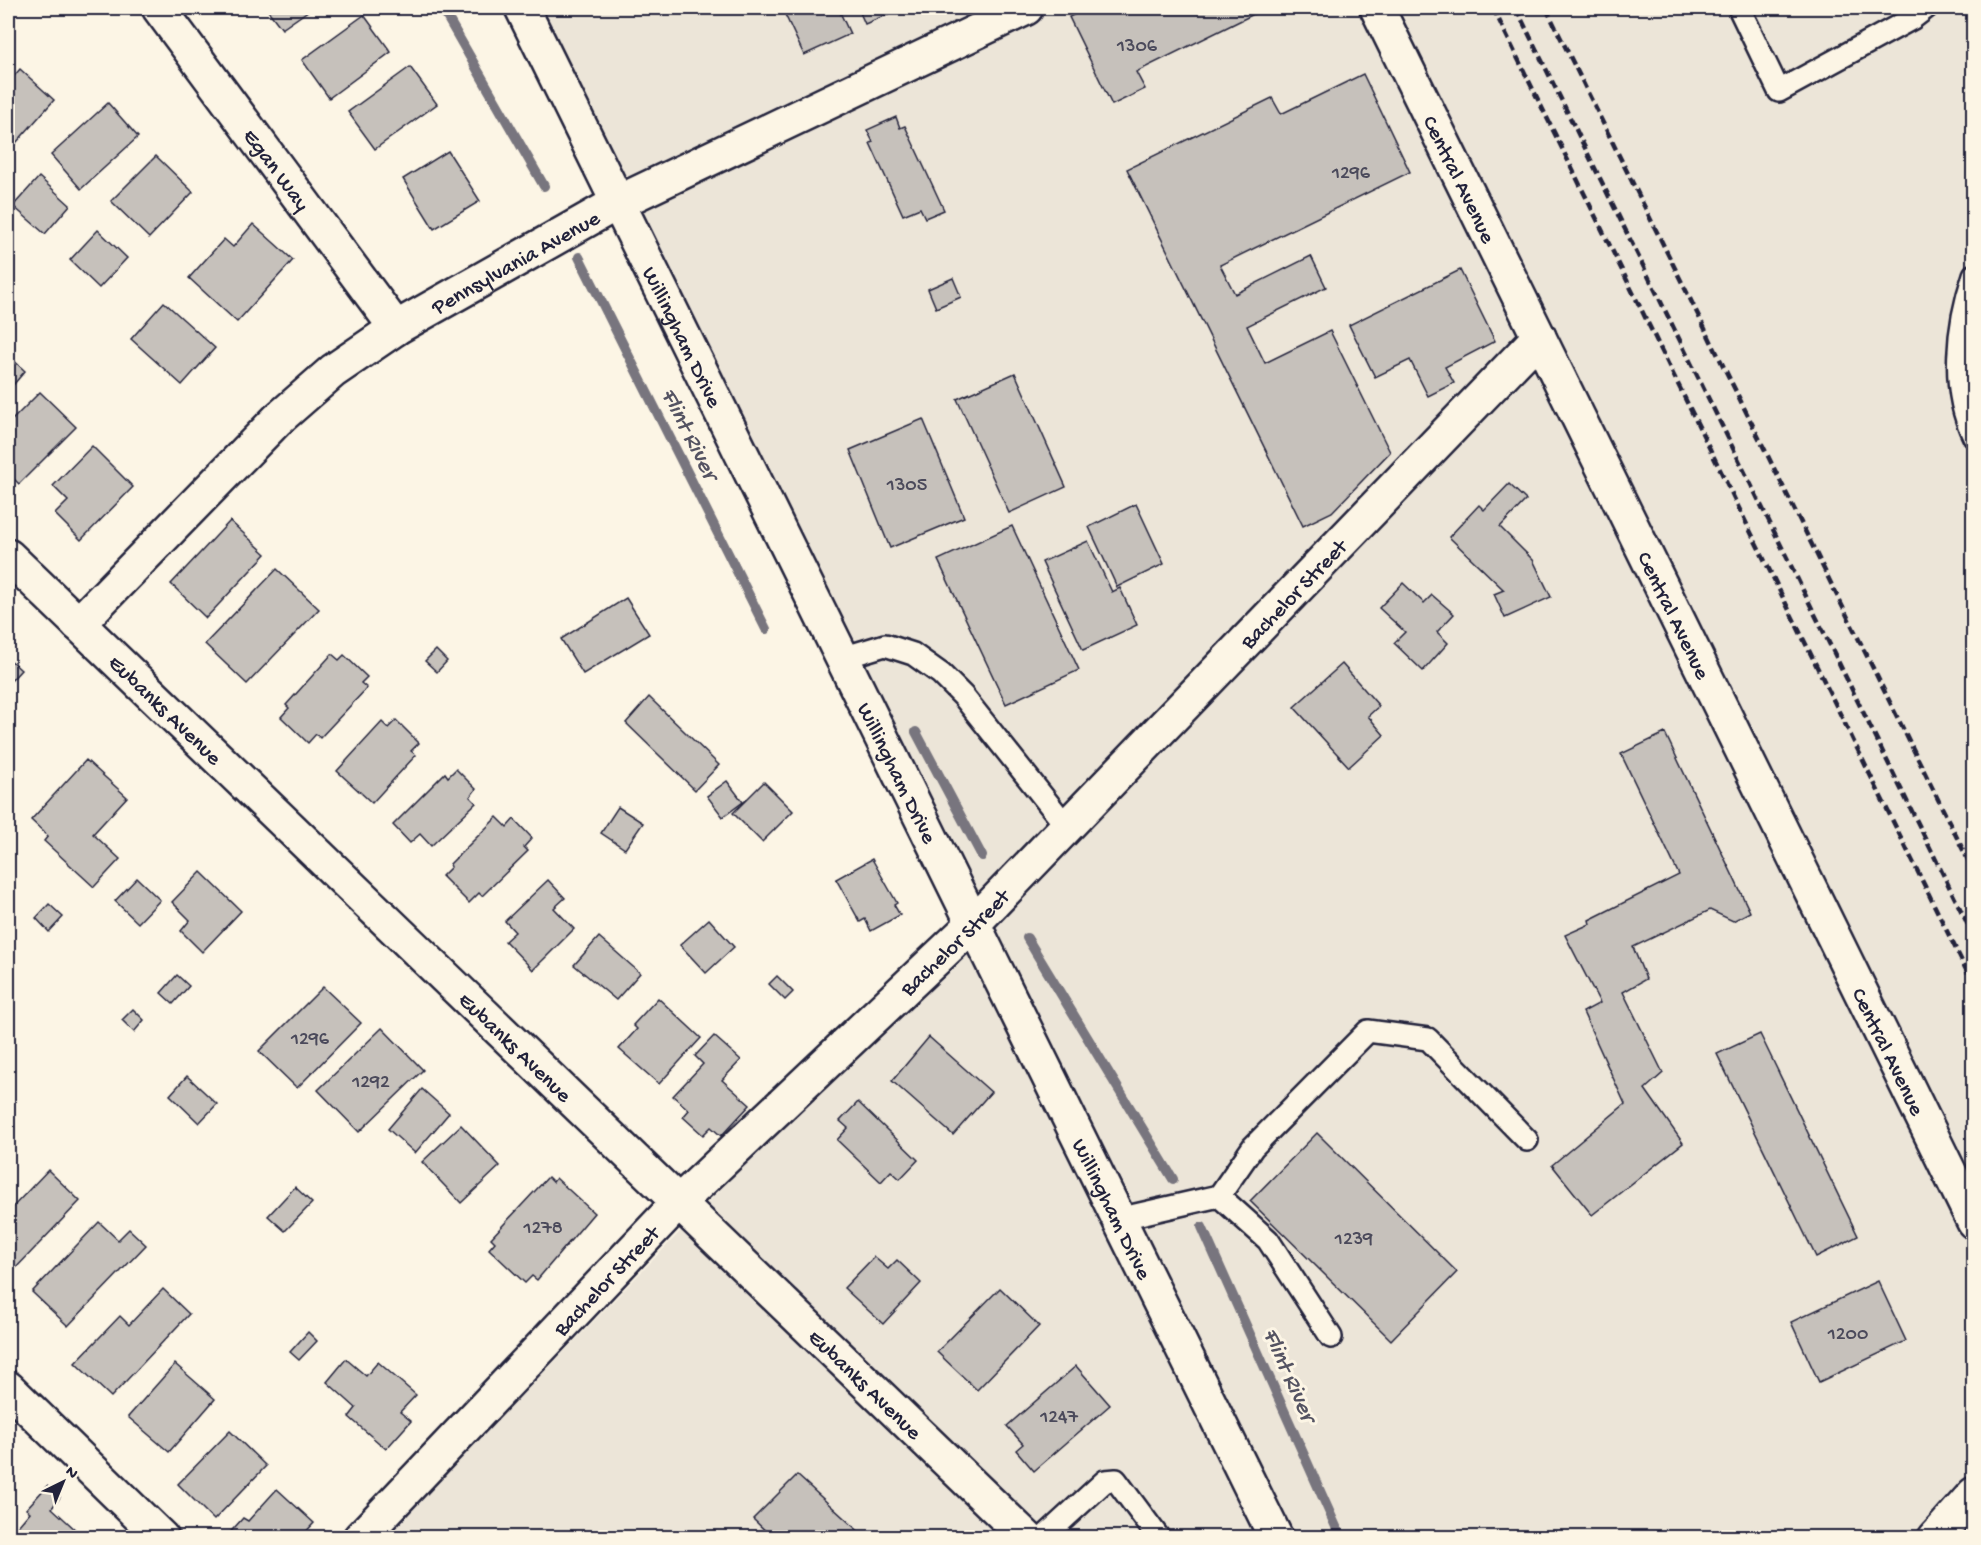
<svg xmlns="http://www.w3.org/2000/svg" width="1981" height="1545" font-family="'Gochi Hand',sans-serif">
<style>
.built{fill:#ece5d8}
.lines{fill:none;stroke-linecap:round;stroke-linejoin:round}
.stream{stroke:#78757e;stroke-width:10}
.building{fill:#c6c1bb;stroke:#22223b;stroke-width:1.5}
.service-casing{stroke:#22223b;stroke-width:26}
.minor-casing{stroke:#22223b;stroke-width:38}
.tertiary-casing{stroke:#22223b;stroke-width:38}
.secondary-casing{stroke:#22223b;stroke-width:38}
.service{stroke:#fcf5e5;stroke-width:21}
.minor{stroke:#fcf5e5;stroke-width:33}
.tertiary{stroke:#fcf5e5;stroke-width:33}
.secondary{stroke:#fcf5e5;stroke-width:33}
.rail{stroke:#22223b;stroke-width:4.5;stroke-dasharray:9 4.5;stroke-linecap:butt}
.labels{text-anchor:middle;stroke-width:6;stroke-linejoin:round;paint-order:stroke}
.number-label{font-size:20px;fill:#4b4a5b}
.street-label{font-size:22px;fill:#22223b;stroke:#fcf5e5}
.water-label{font-size:24px;font-style:italic;fill:#545362;stroke:#fcf5e5}
</style>
<rect width="100%" height="100%" fill="#fcf5e5"/>
<filter id="ink" filterUnits="userSpaceOnUse"><feTurbulence type="fractalNoise" baseFrequency=".0167" numOctaves="2"/><feDisplacementMap in="SourceGraphic" scale="12" xChannelSelector="R" yChannelSelector="G"/><feConvolveMatrix kernelMatrix="1 2 1 2 8 2 1 2 1" color-interpolation-filters="sRGB"/></filter>
<g filter="url(#ink)">
<path class="built" d="M503,8H1973V1537L384,1538L961,941Z"/>
<g class="lines">
<g class="stream">
<path d="M442,8L544,186"/>
<path d="M579,257L766,629"/>
<path d="M916,732L982,856"/>
<path d="M1027,938L1173,1179"/>
<path d="M1202,1227L1341,1538"/>
</g>
</g>
<g class="building">
<path d="M266,8H312L282,29Z"/>
<path d="M782,8H838L850,34L804,55Z"/>
<path d="M858,8H902L865,24Z"/>
<path d="M1088,8H1266L1136,72L1145,89L1112,105L1069,17Z"/>
<path d="M364,15L391,52L329,98L302,60Z"/>
<path d="M410,67L437,104L375,149L348,112Z"/>
<path d="M20,69L54,100L8,152V83Z"/>
<path d="M1363,74L1410,172L1220,265L1235,294L1311,256L1326,287L1247,326L1265,363L1330,331L1390,452L1332,512L1303,526L1127,169L1272,98L1281,114Z"/>
<path d="M108,103L138,137L81,189L51,155Z"/>
<path d="M896,117L900,128L905,126L944,210L925,218L920,208L903,215L870,143L873,142L867,130Z"/>
<path d="M448,151L480,201L434,229L403,179Z"/>
<path d="M156,156L193,192L149,238L111,201Z"/>
<path d="M39,177L70,205L45,234L13,206Z"/>
<path d="M253,224L293,260L237,322L189,278L224,239L233,247Z"/>
<path d="M98,230L127,258L99,288L70,260Z"/>
<path d="M1460,270L1495,341L1445,367L1454,383L1428,396L1410,360L1375,377L1349,325Z"/>
<path d="M953,278L961,297L936,308L928,289Z"/>
<path d="M164,302L215,348L182,385L131,339Z"/>
<path d="M8,355L25,371L8,391Z"/>
<path d="M1015,373L1066,487L1009,513L957,399Z"/>
<path d="M40,392L76,427L19,484L8,473V424Z"/>
<path d="M923,419L964,517L890,548L850,450Z"/>
<path d="M92,446L133,487L81,540L55,514L68,501L53,486Z"/>
<path d="M1509,484L1526,500L1500,527L1533,560L1551,597L1505,618L1494,594L1504,590L1449,537L1479,505L1484,510Z"/>
<path d="M1136,504L1164,564L1117,587L1089,527Z"/>
<path d="M230,521L266,554L206,618L171,584Z"/>
<path d="M1012,526L1079,670L1006,704L938,560Z"/>
<path d="M1088,541L1112,592L1120,588L1137,625L1083,650L1042,562Z"/>
<path d="M277,569L319,609L247,684L205,644Z"/>
<path d="M1403,583L1424,603L1432,595L1454,614L1437,632L1448,643L1423,671L1394,643L1405,632L1379,608Z"/>
<path d="M626,598L649,634L583,674L561,639Z"/>
<path d="M436,650L447,661L437,672L425,661Z"/>
<path d="M332,654L339,660L344,655L367,677L361,683L367,688L320,738L316,734L308,743L281,717L289,708L286,705Z"/>
<path d="M8,658L21,670L8,684Z"/>
<path d="M1342,664L1379,706L1368,716L1384,735L1349,767L1294,707Z"/>
<path d="M649,697L719,765L695,790L626,723Z"/>
<path d="M396,720L419,743L411,751L416,755L372,803L337,771L382,722L388,728Z"/>
<path d="M1665,733L1750,912L1733,921L1710,910L1633,947L1646,979L1623,992L1663,1073L1645,1089L1683,1143L1592,1215L1552,1165L1625,1104L1583,1012L1600,1003L1565,935L1590,924L1589,920L1679,875L1621,754Z"/>
<path d="M86,760L127,797L93,834L120,859L94,887L44,841L48,836L31,820Z"/>
<path d="M456,769L476,789L470,797L476,803L431,846L420,834L410,843L393,825L445,773L448,777Z"/>
<path d="M727,781L743,802L723,817L707,796Z"/>
<path d="M764,782L793,811L762,842L733,813Z"/>
<path d="M618,807L643,823L625,849L601,833Z"/>
<path d="M497,817L507,827L514,819L532,838L524,847L528,851L482,896L479,893L469,903L442,876L451,867L450,864Z"/>
<path d="M872,859L897,903L894,905L900,915L871,931L865,919L860,922L836,879Z"/>
<path d="M201,872L241,911L202,952L181,931L190,920L172,902Z"/>
<path d="M137,878L160,900L138,923L115,901Z"/>
<path d="M548,880L565,898L554,908L574,929L533,970L505,941L515,932L505,921Z"/>
<path d="M49,904L63,917L49,932L36,918Z"/>
<path d="M709,919L734,947L706,973L680,945Z"/>
<path d="M599,937L640,973L616,1000L574,965Z"/>
<path d="M177,975L189,986L173,1004L161,993Z"/>
<path d="M777,976L793,992L785,1000L769,984Z"/>
<path d="M323,987L361,1023L297,1088L259,1051Z"/>
<path d="M658,998L701,1038L659,1084L619,1049L637,1029L633,1025Z"/>
<path d="M133,1009L144,1020L134,1032L122,1020Z"/>
<path d="M382,1028L423,1070L359,1132L318,1090Z"/>
<path d="M1760,1034L1858,1236L1816,1257L1717,1054Z"/>
<path d="M714,1036L741,1060L722,1080L750,1105L721,1136L711,1127L703,1135L683,1117L689,1110L673,1096L703,1064L695,1056Z"/>
<path d="M929,1037L991,1092L953,1135L892,1081Z"/>
<path d="M187,1076L217,1104L199,1123L170,1095Z"/>
<path d="M422,1089L449,1113L415,1153L388,1129Z"/>
<path d="M858,1102L918,1160L900,1179L891,1171L881,1182L837,1140L848,1128L840,1121Z"/>
<path d="M461,1125L500,1166L461,1203L422,1162Z"/>
<path d="M1317,1133L1457,1272L1391,1340L1250,1201Z"/>
<path d="M48,1170L80,1201L13,1271L8,1266V1212Z"/>
<path d="M548,1177L553,1182L556,1178L594,1213L537,1280L532,1276L525,1283L489,1249L495,1242L491,1238Z"/>
<path d="M295,1187L312,1203L285,1231L268,1216Z"/>
<path d="M99,1222L118,1240L129,1229L146,1245L68,1326L32,1292Z"/>
<path d="M874,1257L888,1269L897,1260L921,1283L883,1324L844,1288Z"/>
<path d="M1878,1281L1906,1341L1819,1382L1791,1322Z"/>
<path d="M1000,1288L1039,1326L977,1390L937,1352Z"/>
<path d="M163,1289L189,1314L111,1397L75,1363L120,1316L129,1325Z"/>
<path d="M308,1332L317,1341L299,1360L290,1352Z"/>
<path d="M346,1359L366,1376L378,1362L416,1395L400,1412L411,1421L386,1449L349,1417L356,1408L327,1382Z"/>
<path d="M175,1364L215,1399L169,1452L128,1417Z"/>
<path d="M1076,1366L1110,1405L1034,1471L1016,1450L1023,1444L1007,1426Z"/>
<path d="M230,1431L266,1466L214,1520L178,1484Z"/>
<path d="M797,1475L866,1538H773L753,1519Z"/>
<path d="M47,1486L60,1497L52,1508L78,1532L74,1538H8L30,1512L26,1509Z"/>
<path d="M277,1489L314,1523L300,1538H225L243,1518L248,1521Z"/>
</g>
<g class="lines">
<g class="service-casing">
<g id="service">
<path d="M1739,8L1779,91L1913,18L1926,8"/>
<path d="M1974,275C1957,325 1950,389 1974,437"/>
<path d="M842,658L885,645L913,654L941,674L963,696L1067,827"/>
<path d="M1219,1196L1253,1147L1368,1031L1428,1039L1527,1140"/>
<path d="M1118,1219L1219,1196L1268,1240L1331,1337"/>
<path d="M1043,1538L1105,1481L1116,1480L1159,1538"/>
</g>
</g>
<g class="minor-casing">
<g id="minor">
<path id="s1" d="M159,8L396,328"/>
<path id="s2" d="M8,556L1027,1538"/>
<path id="s3" d="M78,624L277,420L333,371L396,328L617,203L1026,8"/>
<path d="M8,1388L162,1538"/>
<path id="s4" d="M360,1538L679,1202L973,924L1539,337"/>
</g>
</g>
<g class="tertiary-casing">
<g id="tertiary">
<path id="s5" d="M522,8L1276,1538"/>
<path id="s6" d="M1377,8L1974,1222"/>
</g>
</g>
<g class="secondary-casing">
<path id="secondary" d="M1935,1538L1974,1494"/>
</g>
<use href="#service" class="service"/>
<use href="#minor" class="minor"/>
<use href="#tertiary" class="tertiary"/>
<use href="#secondary" class="secondary"/>
<g class="rail">
<path d="M1493,8L1974,986"/>
<path d="M1516,8L1974,937"/>
<path d="M1546,8L1974,872"/>
</g>
</g>
</g>
<g class="labels">
<g class="number-label">
<text x="1137" y="51">1306</text>
<text x="1351" y="178">1296</text>
<text x="907" y="490">1305</text>
<text x="310" y="1044">1296</text>
<text x="371" y="1087">1292</text>
<text x="543" y="1233">1278</text>
<text x="1354" y="1244">1239</text>
<text x="1848" y="1339">1200</text>
<text x="1059" y="1422">1247</text>
</g>
<g class="street-label">
<text dy="8" stroke="none"><textPath href="#s1" startOffset="200">Egan Way</textPath></text>
<text dy="8" stroke="none"><textPath href="#s6" startOffset="190">Central Avenue</textPath></text>
<text dy="8" stroke="none"><textPath href="#s3" startOffset="572">Pennsylvania Avenue</textPath></text>
<text dy="8" stroke="none"><textPath href="#s5" startOffset="366">Willingham Drive</textPath></text>
<text dy="8" stroke="none"><textPath href="#s4" startOffset="1328">Bachelor Street</textPath></text>
<text dy="8" stroke="none"><textPath href="#s6" startOffset="676">Central Avenue</textPath></text>
<text dy="8" stroke="none"><textPath href="#s2" startOffset="220">Eubanks Avenue</textPath></text>
<text dy="8" stroke="none"><textPath href="#s5" startOffset="852">Willingham Drive</textPath></text>
<text dy="8" stroke="none"><textPath href="#s4" startOffset="842">Bachelor Street</textPath></text>
<text dy="8" stroke="none"><textPath href="#s2" startOffset="706">Eubanks Avenue</textPath></text>
<text dy="8" stroke="none"><textPath href="#s6" startOffset="1162">Central Avenue</textPath></text>
<text dy="8" stroke="none"><textPath href="#s5" startOffset="1338">Willingham Drive</textPath></text>
<text dy="8" stroke="none"><textPath href="#s4" startOffset="356">Bachelor Street</textPath></text>
<text dy="8" stroke="none"><textPath href="#s2" startOffset="1192">Eubanks Avenue</textPath></text>
</g>
<g class="water-label">
<text transform="translate(691 433) rotate(63)" y="8">Flint River</text>
<text transform="translate(1291 1374) rotate(66)" y="8">Flint River</text>
</g>
</g>
<rect width="1981" height="1545" fill="none" stroke="#fcf5e5" stroke-width="30"/>
<rect x="15" y="15" width="1951" height="1515" fill="none" stroke="#22223b" stroke-width="2" filter="url(#ink)"/>
<g transform="translate(63 1482) rotate(43)" stroke="#fcf5e5" stroke-width="4.5" paint-order="stroke">
<path d="M0-4.5L10 22L0 15L-10 22Z" fill="#22223b"/>
<text y="-9" font-size="16" font-weight="bold" text-anchor="middle" fill="#22223b">N</text>
</g>
</svg>
